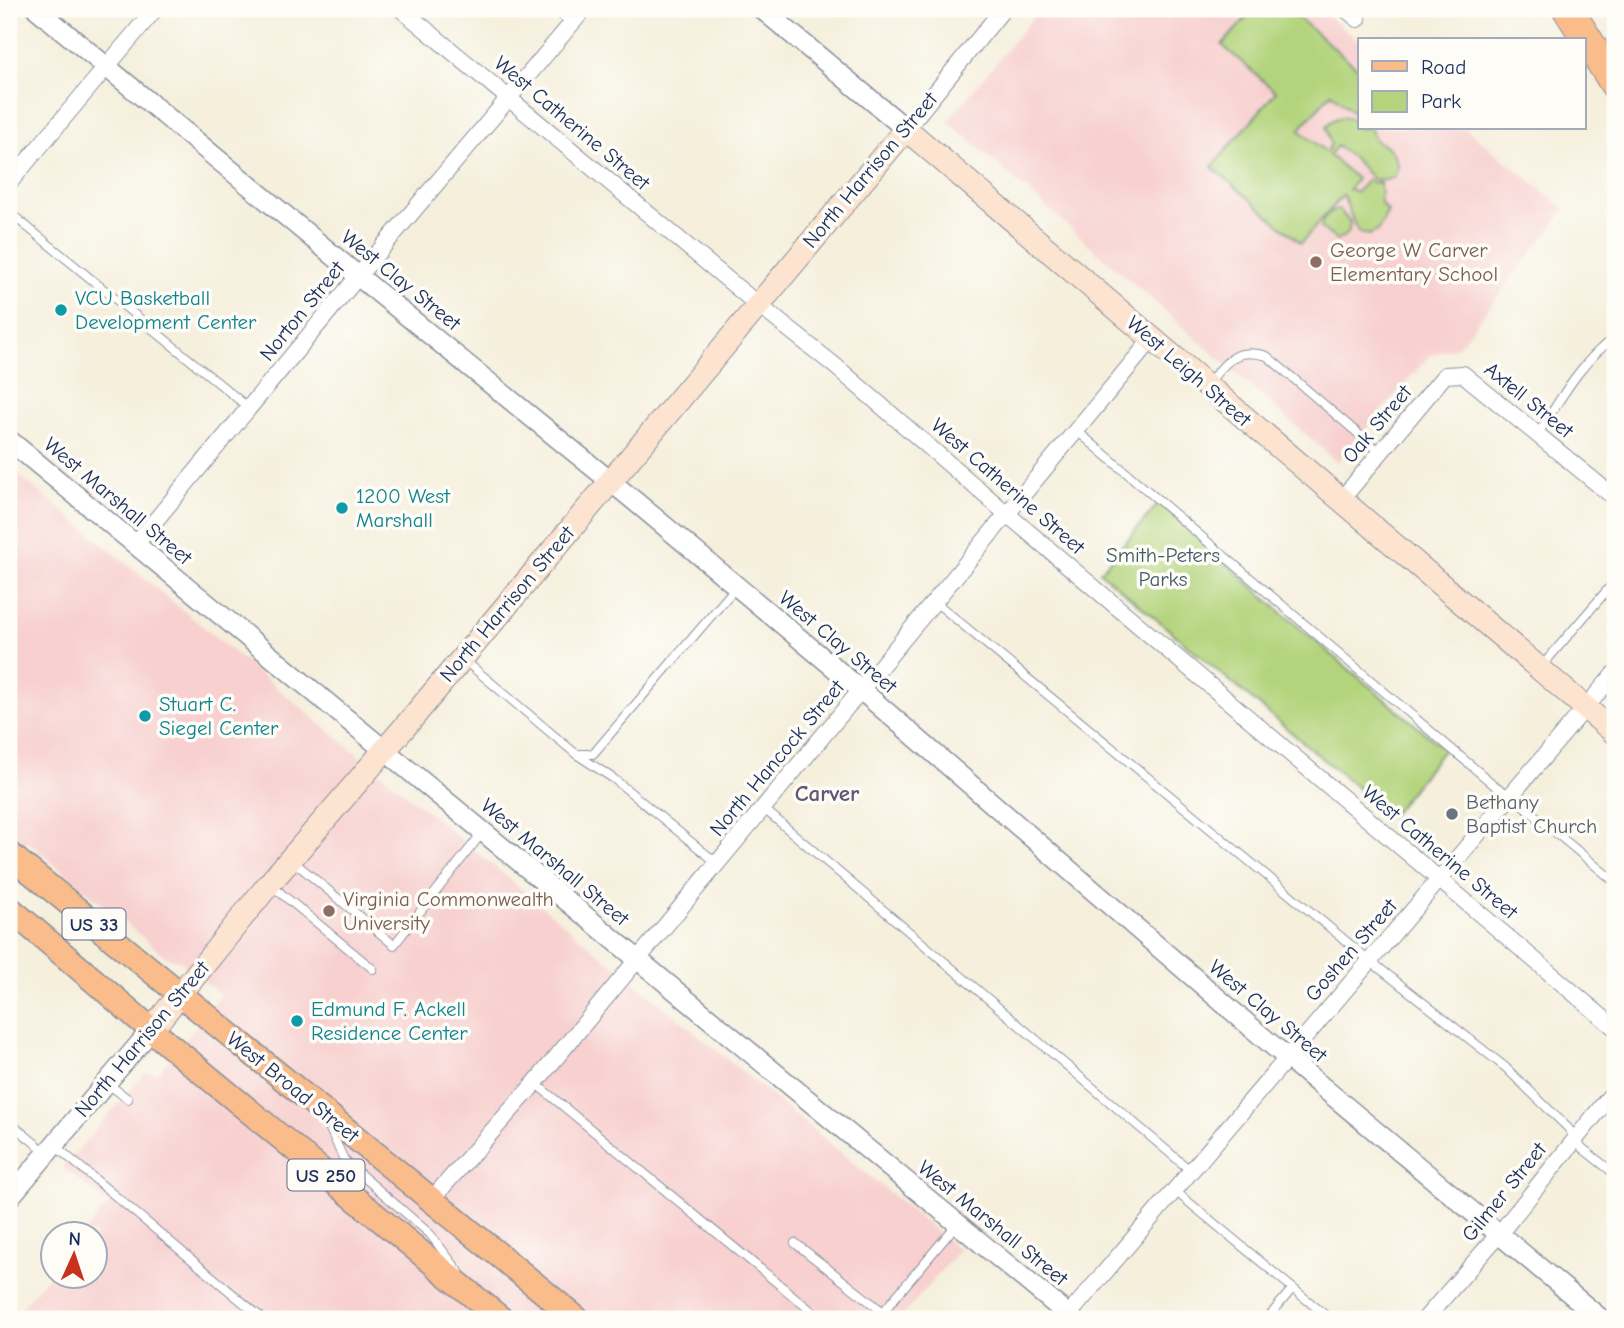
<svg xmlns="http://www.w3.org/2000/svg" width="1624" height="1328" font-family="'Comic Neue',sans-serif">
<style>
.built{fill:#f7d0cf}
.green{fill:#b3d47c;stroke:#67826d;stroke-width:2}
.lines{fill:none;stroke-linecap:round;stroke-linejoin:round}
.service-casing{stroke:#888f9d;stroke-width:10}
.minor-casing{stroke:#888f9d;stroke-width:18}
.tertiary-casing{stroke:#888f9d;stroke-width:22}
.secondary-casing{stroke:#888f9d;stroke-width:25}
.primary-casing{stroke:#888f9d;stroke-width:27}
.motorway-casing{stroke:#888f9d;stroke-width:32}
.service{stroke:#fff;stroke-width:8}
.minor{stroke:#fff;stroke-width:16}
.tertiary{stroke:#fff;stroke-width:19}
.secondary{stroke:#fde4d0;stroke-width:23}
.primary{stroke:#f9bc8a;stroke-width:24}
.motorway{stroke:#f9bc8a;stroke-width:30}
.education-dot{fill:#8d6e63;stroke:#fdfcf7;stroke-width:2.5}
.culture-dot{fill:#0f9aa8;stroke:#fdfcf7;stroke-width:2.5}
.worship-dot{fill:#6b7280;stroke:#fdfcf7;stroke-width:2.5}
.labels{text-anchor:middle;stroke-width:7;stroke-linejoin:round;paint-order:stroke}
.shield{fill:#fdfcf7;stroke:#5f6c8c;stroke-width:2}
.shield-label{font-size:19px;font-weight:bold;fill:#1b2f5e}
.street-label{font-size:21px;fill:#1b2f5e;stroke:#fdfcf7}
.education-label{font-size:21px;fill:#785e54;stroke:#fdfcf7;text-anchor:start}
.culture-label{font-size:21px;fill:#0d838f;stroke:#fdfcf7;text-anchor:start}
.park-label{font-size:21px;fill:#415866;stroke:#fdfcf7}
.worship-label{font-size:21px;fill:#5b616d;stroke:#fdfcf7;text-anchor:start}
.neighbourhood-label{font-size:23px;font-weight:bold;fill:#5e5874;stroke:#fdfcf7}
</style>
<rect width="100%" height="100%" fill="#fdfcf7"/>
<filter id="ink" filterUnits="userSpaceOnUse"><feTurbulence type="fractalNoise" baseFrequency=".0143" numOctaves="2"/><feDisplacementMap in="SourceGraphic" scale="14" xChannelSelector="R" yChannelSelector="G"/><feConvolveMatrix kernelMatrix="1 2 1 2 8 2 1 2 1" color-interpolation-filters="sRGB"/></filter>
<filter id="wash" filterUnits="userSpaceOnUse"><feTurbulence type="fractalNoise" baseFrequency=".00686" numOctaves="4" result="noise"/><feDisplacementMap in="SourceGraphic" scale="28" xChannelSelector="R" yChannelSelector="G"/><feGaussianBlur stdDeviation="1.57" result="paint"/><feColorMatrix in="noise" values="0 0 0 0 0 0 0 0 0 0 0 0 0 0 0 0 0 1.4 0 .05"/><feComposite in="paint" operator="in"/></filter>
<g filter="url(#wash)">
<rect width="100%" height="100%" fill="#f5efdc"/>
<g class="built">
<path d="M1040,9H1319L1360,42V128H1465L1565,209L1459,346L1429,356L1337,462L948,121Z"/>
<path d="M9,467L959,1250L900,1319H34L21,1309L52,1271V1276H94V1234L84,1233L109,1204L63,1167L145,1073H158L221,995L179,960L166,957L28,842L9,865Z"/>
</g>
<g class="green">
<path d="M1254,9H1288L1360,70V112L1357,115L1331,93L1299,130L1326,152L1331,144L1326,127C1334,115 1349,114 1360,124V128H1370L1376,141L1388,147L1393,153L1398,167L1394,177C1371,187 1370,174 1356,161C1350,155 1343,151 1337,146L1329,155L1357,179L1348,190L1350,189L1356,193L1368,179L1373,183H1380L1381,204L1388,211L1378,231L1369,235L1360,233L1355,226L1343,195L1301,243L1212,167L1276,92L1222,45Z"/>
<path d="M1338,209L1350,222C1350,232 1346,236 1337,240L1321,228C1322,219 1330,210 1338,209Z"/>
<path d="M1159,503L1282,613L1444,749L1391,816L1100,572Z"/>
</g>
</g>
<g filter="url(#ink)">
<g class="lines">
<g class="service-casing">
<g id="service">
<path d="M554,9L572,24"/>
<path d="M9,212L249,408"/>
<path d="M1208,383C1228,361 1234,347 1267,356L1381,453"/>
<path d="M1076,430L1494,785L1519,802L1615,882"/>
<path d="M1538,434C1560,400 1581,361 1615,337"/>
<path d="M934,601L1369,960L1505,1067L1568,1128L1582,1148L1615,1174"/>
<path d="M464,660L576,754H593L736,587"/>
<path d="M1541,667L1615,581"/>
<path d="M576,754L614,779L717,863"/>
<path d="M763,808L1191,1171"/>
<path d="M293,861L394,945L482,833"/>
<path d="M272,886L373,969"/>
<path d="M107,1083L128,1099"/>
<path d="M535,1083L821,1319"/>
<path d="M9,1122L47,1153"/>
<path d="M329,1127L344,1160L430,1234L459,1272"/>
<path d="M54,1145L263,1319"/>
<path d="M1174,1190L1330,1319"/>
<path d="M795,1243L883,1312"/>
<path d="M877,1319L957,1224"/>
<path d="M1267,1319L1292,1289"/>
</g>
</g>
<g class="minor-casing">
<g id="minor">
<path d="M401,9L757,304L834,365L1007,514L1615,1028"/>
<path d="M1346,9L1358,19"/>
<path d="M906,129L1003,9"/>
<path d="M9,183L155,9"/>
<path d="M1341,500L1445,375L1463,374L1615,498"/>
<path d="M135,545L375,256L584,9"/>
<path d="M431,1200L535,1083L1152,339"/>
<path d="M1065,1319L1615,673"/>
<path d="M1425,1319L1499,1234L1615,1090"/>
</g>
</g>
<g class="tertiary-casing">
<g id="tertiary">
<path d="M37,9L358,276L631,498L861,690L1266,1040L1601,1319"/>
<path d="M762,9L906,129"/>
<path d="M9,440L1073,1319"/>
<path d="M9,1198L152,1029"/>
</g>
</g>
<g class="secondary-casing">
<path id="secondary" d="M152,1029L269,884L403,729L906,129L1615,733"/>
</g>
<g class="primary-casing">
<g id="primary">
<path d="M9,854L577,1319"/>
<path d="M9,908L168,1044L501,1319"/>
</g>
</g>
<g class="motorway-casing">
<path id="motorway" d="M1568,9L1615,84"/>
</g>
<use href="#service" class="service"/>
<use href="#minor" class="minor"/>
<use href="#tertiary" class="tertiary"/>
<use href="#secondary" class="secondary"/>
<use href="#primary" class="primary"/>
<use href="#motorway" class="motorway"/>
</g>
</g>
<g class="education-dot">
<circle cx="1316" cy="262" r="7"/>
<circle cx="329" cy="911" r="7"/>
</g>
<g class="culture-dot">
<circle cx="61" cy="310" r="7"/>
<circle cx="342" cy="508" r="7"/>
<circle cx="145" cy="716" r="7"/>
<circle cx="297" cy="1021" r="7"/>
</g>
<circle class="worship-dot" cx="1452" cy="814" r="7"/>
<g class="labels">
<g class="shield">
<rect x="62.5" y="908.5" width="63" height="31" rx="5"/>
<rect x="287.5" y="1159.5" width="77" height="31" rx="5"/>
</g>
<g class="shield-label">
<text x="94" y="931">US 33</text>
<text x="326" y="1182">US 250</text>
</g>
<g class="street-label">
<text transform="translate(572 123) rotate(40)" y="7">West Catherine Street</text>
<text transform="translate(870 170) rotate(-50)" y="7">North Harrison Street</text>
<text transform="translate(401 280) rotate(39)" y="7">West Clay Street</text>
<text transform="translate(302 311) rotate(-51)" y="7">Norton Street</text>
<text transform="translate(1189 371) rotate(41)" y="7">West Leigh Street</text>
<text transform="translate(1529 400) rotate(39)" y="7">Axtell Street</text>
<text transform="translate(1377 424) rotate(-50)" y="7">Oak Street</text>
<text transform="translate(1008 486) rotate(41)" y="7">West Catherine Street</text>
<text transform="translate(118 501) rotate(40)" y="7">West Marshall Street</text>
<text transform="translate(507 604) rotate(-50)" y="7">North Harrison Street</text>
<text transform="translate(838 642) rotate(40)" y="7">West Clay Street</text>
<text transform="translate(777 758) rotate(-50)" y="7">North Hancock Street</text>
<text transform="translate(1440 852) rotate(40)" y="7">West Catherine Street</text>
<text transform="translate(555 862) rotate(40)" y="7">West Marshall Street</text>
<text transform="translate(1351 950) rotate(-49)" y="7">Goshen Street</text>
<text transform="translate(1268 1011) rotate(40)" y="7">West Clay Street</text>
<text transform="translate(142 1039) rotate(-50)" y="7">North Harrison Street</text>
<text transform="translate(293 1087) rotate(39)" y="7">West Broad Street</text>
<text transform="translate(1504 1192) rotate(-51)" y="7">Gilmer Street</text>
<text transform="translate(993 1223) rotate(39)" y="7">West Marshall Street</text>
</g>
<g class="education-label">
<text x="1330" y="257">George W Carver<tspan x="1330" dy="24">Elementary School</tspan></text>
<text x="343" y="906">Virginia Commonwealth<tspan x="343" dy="24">University</tspan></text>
</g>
<g class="culture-label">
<text x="75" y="305">VCU Basketball<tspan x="75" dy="24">Development Center</tspan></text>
<text x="356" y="503">1200 West<tspan x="356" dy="24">Marshall</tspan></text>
<text x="159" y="711">Stuart C.<tspan x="159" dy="24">Siegel Center</tspan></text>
<text x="311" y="1016">Edmund F. Ackell<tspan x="311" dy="24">Residence Center</tspan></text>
</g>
<g class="park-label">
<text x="1163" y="562">Smith-Peters<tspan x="1163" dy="24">Parks</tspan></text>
</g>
<g class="worship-label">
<text x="1466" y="809">Bethany<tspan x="1466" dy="24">Baptist Church</tspan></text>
</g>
<g class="neighbourhood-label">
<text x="827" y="801">Carver</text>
</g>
</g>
<rect width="1624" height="1328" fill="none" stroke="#fdfcf7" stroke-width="35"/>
<rect x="1358" y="38" width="228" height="91" fill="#fdfcf7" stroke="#a3aaba" stroke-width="2"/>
<rect x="1372" y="61" width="35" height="10" fill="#f9bc8a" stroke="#a3aaba" stroke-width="2"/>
<text x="1421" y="74" font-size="21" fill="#1b2f5e">Road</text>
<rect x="1372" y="91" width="35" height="21" fill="#b3d47c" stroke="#a3aaba" stroke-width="2"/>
<text x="1421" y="108" font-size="21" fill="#1b2f5e">Park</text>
<g transform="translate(74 1255) rotate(3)"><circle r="33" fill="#fdfcf7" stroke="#a3aaba" stroke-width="2"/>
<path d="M0-5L12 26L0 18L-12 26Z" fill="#c8321e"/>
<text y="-10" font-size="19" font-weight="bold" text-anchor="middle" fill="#1b2f5e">N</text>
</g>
</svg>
